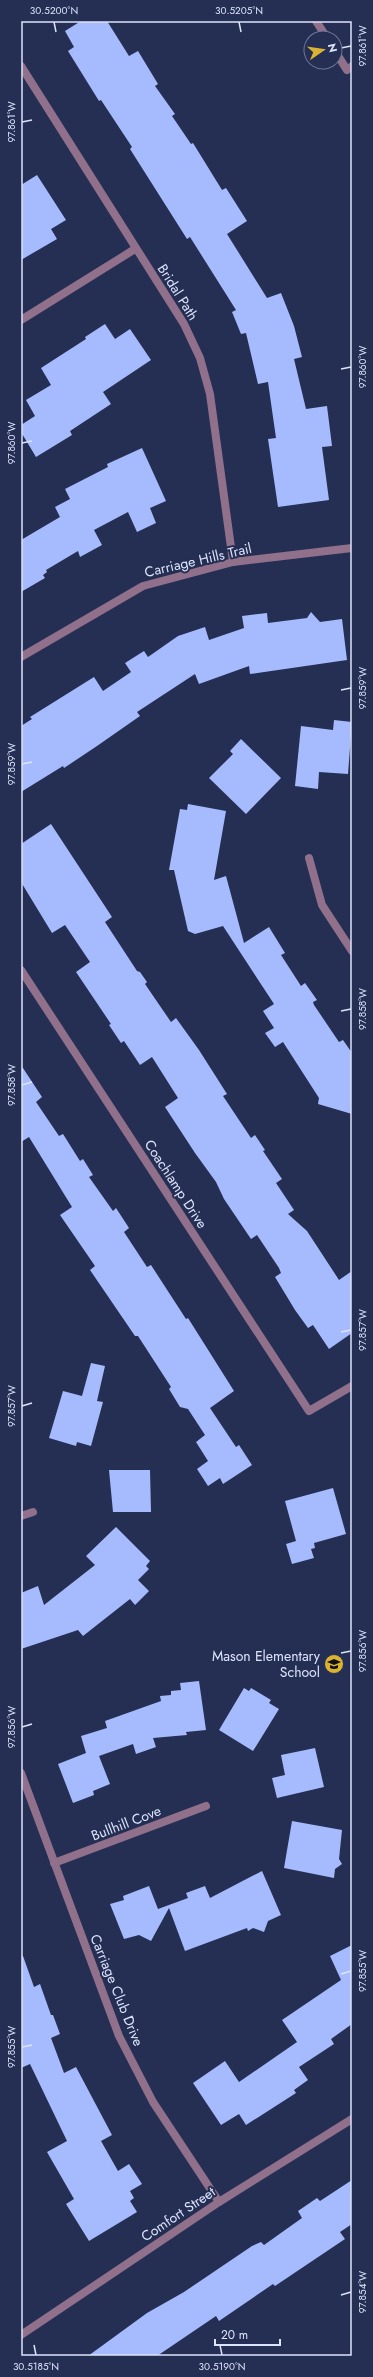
<svg xmlns="http://www.w3.org/2000/svg" width="373" height="2377" font-family="Jost,sans-serif">
<style>
.building{fill:#a6bbfd}
.lines{fill:none;stroke-linecap:round;stroke-linejoin:round}
.minor{stroke:#90708b;stroke-width:8}
.tertiary{stroke:#90708b;stroke-width:8}
.ticks{fill:none;stroke:#dce4fc;stroke-width:1.5}
.labels{text-anchor:middle;stroke-width:4;stroke-linejoin:round;paint-order:stroke}
.street-label{font-size:14px;fill:#dce4fc;stroke:#252f54}
.poi-label{font-size:14px;fill:#dce4fc;stroke:#252f54;text-anchor:end}
.neatline{fill:none;stroke:#dce4fc;stroke-width:1.5}
.ticks-label{font-size:10px;text-anchor:middle;fill:#dce4fc}
</style>
<rect width="100%" height="100%" fill="#252f54"/>
<g class="building">
<path d="M81,21H107L129,56L138,51L158,84L155,86L175,114L172,116L191,144L193,143L222,190L226,188L247,221L227,234L267,298L281,293L294,326L302,357L294,359L306,409L327,406L332,446L322,447L329,500L278,507L268,439L276,438L268,382L258,384L246,333L241,334L232,312L236,310L190,237L187,239L130,149L132,147L101,100L99,101L68,51L74,47L65,31Z"/>
<path d="M37,175L66,220L51,229L57,239L21,260V185Z"/>
<path d="M105,324L115,339L130,329L151,360L103,392L111,404L70,431L72,435L36,457L21,432V425L35,416L26,400L51,385L41,368L86,339L85,337Z"/>
<path d="M142,448L166,501L150,508L156,523L137,532L128,512L94,530L102,545L80,557L78,551L46,570L47,572L43,575L45,578L21,592V540L60,517L55,507L70,499L65,489L108,467L107,464Z"/>
<path d="M311,612L320,622L342,619L347,660L250,674L249,666L199,684L195,674L137,712L140,716L97,746L64,768L63,766L21,792V726L32,719L30,717L94,677L103,691L131,672L125,663L144,651L148,657L178,636L205,627L209,640L244,628L242,616L267,613L268,623L307,618Z"/>
<path d="M334,720L352,722L348,774L319,772L318,789L295,786L301,726L333,730Z"/>
<path d="M241,739L281,778L246,814L209,778L233,754L230,751Z"/>
<path d="M188,804L226,811L214,880L226,876L244,943L269,927L285,953L281,955L301,986L305,983L317,1000L313,1002L314,1005L339,1042L343,1040L352,1053V1114L318,1104L319,1098L283,1042L275,1047L265,1033L274,1028L263,1011L274,1004L223,926L195,934L188,931L174,870H169L180,809L187,810Z"/>
<path d="M51,824L112,917L105,922L137,971L140,972L147,982L145,984L171,1022L176,1018L199,1050L227,1094L223,1096L251,1138L255,1135L265,1150L263,1151L282,1179L276,1183L294,1210L288,1214L307,1231L339,1280L352,1271V1333L329,1349L313,1325L308,1328L295,1310L275,1277L281,1273L279,1268L257,1235L251,1239L224,1199L216,1182L195,1153L165,1107L178,1098L152,1057L140,1065L124,1041L121,1043L109,1025L111,1024L76,972L90,962L65,925L52,933L21,882V844Z"/>
<path d="M21,1065L42,1097L36,1102L59,1136L63,1134L80,1161L83,1159L93,1175L89,1177L113,1211L116,1208L129,1228L124,1232L147,1267L151,1265L186,1319L188,1318L234,1391L210,1408L236,1447L239,1445L252,1465L223,1484L220,1478L208,1486L197,1469L208,1461L196,1442L205,1435L188,1409L180,1407L169,1389L171,1387L138,1336H135L90,1270L95,1266L60,1215L72,1207L29,1137L21,1142Z"/>
<path d="M91,1363L105,1366L97,1401L103,1402L91,1446L77,1442L76,1446L49,1438L63,1391L82,1396Z"/>
<path d="M109,1470H150L151,1512H113Z"/>
<path d="M333,1488L346,1534L314,1543L315,1548L311,1549L314,1558L292,1564L286,1544L296,1541L285,1501Z"/>
<path d="M116,1527L150,1561L146,1566L149,1569L138,1580L149,1591L135,1605L130,1599L83,1636L78,1630L21,1649V1593L38,1586L44,1605L95,1565L86,1556Z"/>
<path d="M199,1681L206,1730L186,1732L187,1735L153,1738L156,1747L136,1754L133,1744L99,1756L110,1784L93,1791L94,1795L73,1803L58,1764L86,1753L81,1736L107,1728L105,1721L161,1701L160,1696L171,1695V1691L181,1690L180,1683Z"/>
<path d="M244,1688L249,1691L251,1688L271,1700L269,1703L279,1709L253,1751L219,1730Z"/>
<path d="M315,1748L324,1787L277,1798L272,1778L285,1775L281,1755Z"/>
<path d="M292,1821L342,1830L339,1859L342,1864L335,1869L334,1878L284,1868Z"/>
<path d="M262,1871L281,1915L268,1921L264,1932L253,1928L248,1931L247,1928L185,1951L169,1908L151,1941L139,1935L124,1939L110,1904L124,1900L123,1896L149,1886L158,1909L188,1898L186,1893L205,1886L210,1898Z"/>
<path d="M352,1945V2024L331,2039L334,2044L299,2067L308,2080L294,2090L296,2093L246,2125L239,2114L221,2125L193,2083L225,2061L239,2082L297,2042L282,2020L341,1980L330,1956Z"/>
<path d="M21,1956H23L34,1987L40,1984L51,2015H53L60,2034L51,2038L64,2073L76,2067L112,2135L101,2141L118,2171L129,2164L142,2184L130,2191L134,2198L130,2201L137,2212L89,2241L66,2204L74,2199L47,2152L67,2141L30,2064L21,2068Z"/>
<path d="M352,2180V2224L340,2232L345,2239L275,2286L273,2284L219,2321L216,2316L157,2356H88L147,2313L184,2292L252,2246L261,2242L264,2245L302,2218L298,2211L317,2198L320,2201Z"/>
</g>
<g class="lines">
<g class="minor">
<path d="M316,21L327,38"/>
<path d="M335,51L347,70L352,66"/>
<path d="M21,66L184,324L200,358L210,394L233,562"/>
<path d="M21,320L135,249"/>
<path d="M309,858L322,905L352,951"/>
<path d="M21,970L309,1411L352,1386"/>
<path d="M21,1516L33,1512"/>
<path d="M21,1773L119,2036L153,2102L219,2202"/>
<path d="M54,1863L206,1806"/>
<path d="M21,2335L219,2202L352,2119"/>
</g>
<path class="tertiary" d="M21,657L143,586L233,562L352,548"/>
</g>
<path class="ticks" d="M54,22L56,32M239,22L241,32M341,48L351,46M22,122L32,120M341,369L351,367M22,443L32,441M341,690L351,688M22,764L32,762M341,1011L351,1009M22,1085L32,1082M341,1332L351,1330M22,1406L32,1403M341,1653L351,1651M22,1727L32,1724M341,1974L351,1971M22,2047L32,2045M341,2295L351,2292M34,2345L36,2355M220,2345L222,2355"/>
<defs>
<g id="school-disc" transform="scale(1)"><circle r="9.5" fill="#dab333" stroke="#252f54"/><path d="M0-5L7-2L0 1L-7-2ZM-4 1L0 2.5L4 1V4Q0 6-4 4Z" fill="#111"/></g>
</defs>
<g fill-rule="evenodd">
<use href="#school-disc" x="334" y="1664"/>
</g>
<g class="labels">
<g class="street-label">
<text transform="translate(178 292) rotate(58)" y="5">Bridal Path</text>
<text transform="translate(198 560) rotate(-13)" y="5">Carriage Hills Trail</text>
<text transform="translate(176 1184) rotate(57)" y="5">Coachlamp Drive</text>
<text transform="translate(126 1823) rotate(-21)" y="5">Bullhill Cove</text>
<text transform="translate(117 1990) rotate(68)" y="5">Carriage Club Drive</text>
<text transform="translate(178 2214) rotate(-34)" y="5">Comfort Street</text>
</g>
<g class="poi-label">
<text x="320" y="1661">Mason Elementary<tspan x="320" dy="16">School</tspan></text>
</g>
</g>
<rect width="373" height="2377" fill="none" stroke="#252f54" stroke-width="44"/>
<g transform="translate(323 50) rotate(77)"><circle r="19" fill="#252f54" stroke="#6e7797"/>
<path d="M0-3L7 15L0 10L-7 15Z" fill="#dab333"/>
<text y="-6" font-size="11" font-weight="bold" text-anchor="middle" fill="#dce4fc">N</text>
</g>
<path d="M215 2339v6h65v-6" fill="none" stroke="#dce4fc" stroke-width="2"/>
<text x="221" y="2339" font-size="12" fill="#dce4fc" stroke="#252f54" stroke-width="3" paint-order="stroke">20 m</text>
<rect x="22" y="22" width="329" height="2333" class="neatline"/>
<g class="ticks-label">
<text x="54" y="14">30.5200°N</text>
<text x="239" y="14">30.5205°N</text>
<text transform="translate(362 46) rotate(-90)" y="4">97.861°W</text>
<text transform="translate(11 122) rotate(-90)" y="4">97.861°W</text>
<text transform="translate(362 367) rotate(-90)" y="4">97.860°W</text>
<text transform="translate(11 443) rotate(-90)" y="4">97.860°W</text>
<text transform="translate(362 688) rotate(-90)" y="4">97.859°W</text>
<text transform="translate(11 764) rotate(-90)" y="4">97.859°W</text>
<text transform="translate(362 1009) rotate(-90)" y="4">97.858°W</text>
<text transform="translate(11 1085) rotate(-90)" y="4">97.858°W</text>
<text transform="translate(362 1330) rotate(-90)" y="4">97.857°W</text>
<text transform="translate(11 1406) rotate(-90)" y="4">97.857°W</text>
<text transform="translate(362 1651) rotate(-90)" y="4">97.856°W</text>
<text transform="translate(11 1727) rotate(-90)" y="4">97.856°W</text>
<text transform="translate(362 1971) rotate(-90)" y="4">97.855°W</text>
<text transform="translate(11 2047) rotate(-90)" y="4">97.855°W</text>
<text transform="translate(362 2292) rotate(-90)" y="4">97.854°W</text>
<text x="36" y="2370">30.5185°N</text>
<text x="222" y="2370">30.5190°N</text>
</g>
</svg>
